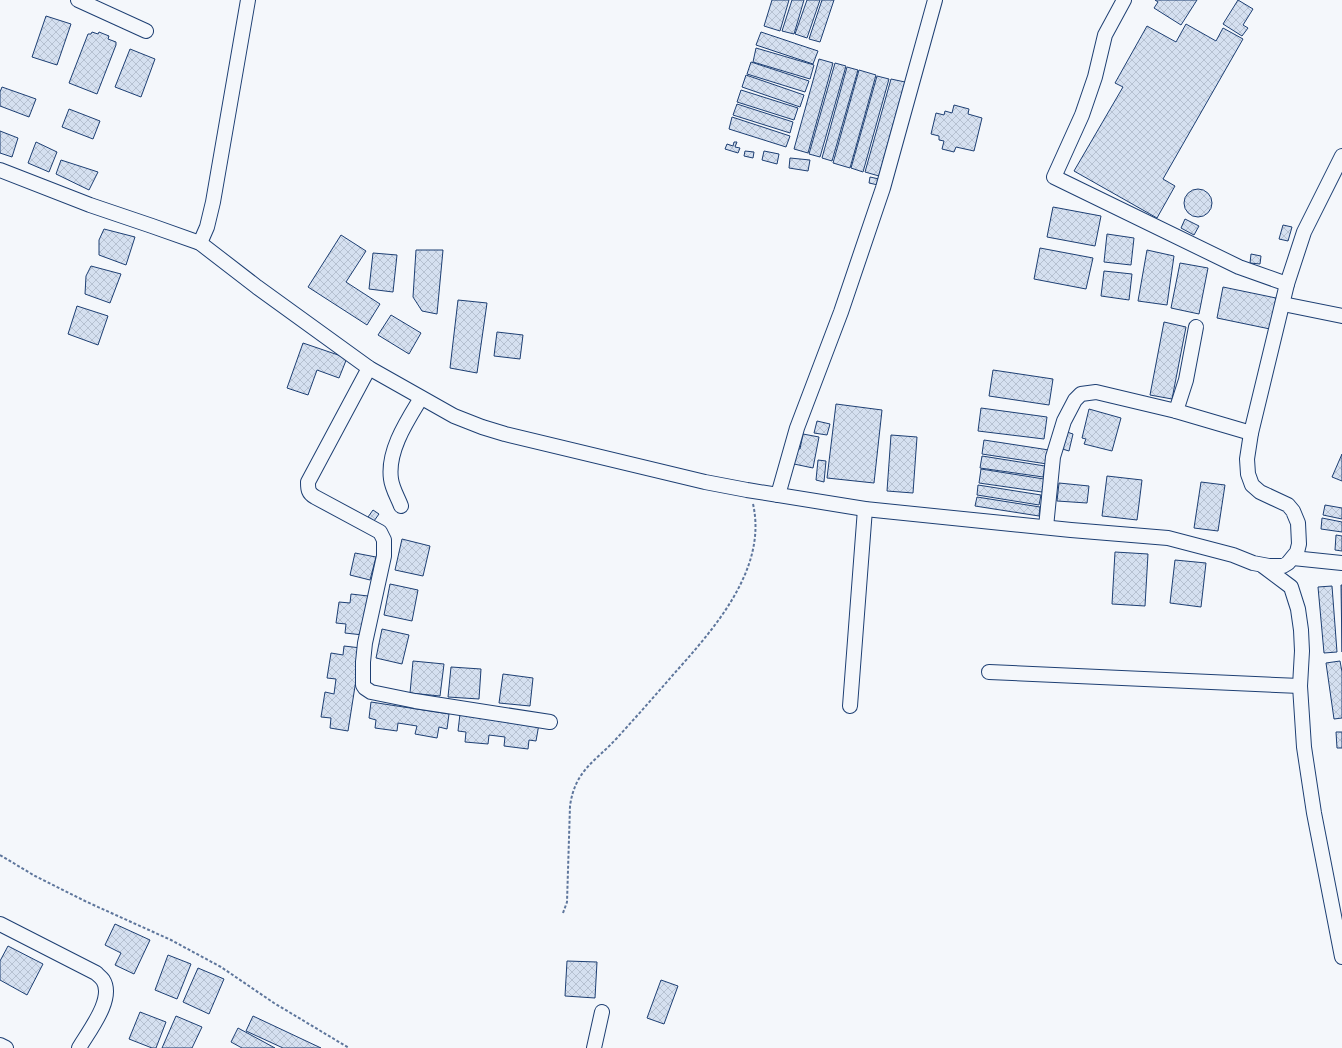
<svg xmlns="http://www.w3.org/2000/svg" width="1342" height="1048" font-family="'PT Serif',serif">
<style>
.building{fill:url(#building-cross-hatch);stroke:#1d3f73}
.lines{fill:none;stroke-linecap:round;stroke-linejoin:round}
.minor-casing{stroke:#1d3f73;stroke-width:16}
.path{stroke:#5e769c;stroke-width:2;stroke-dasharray:3 2;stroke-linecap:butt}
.minor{stroke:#f4f7fb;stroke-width:14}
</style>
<defs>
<pattern id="building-cross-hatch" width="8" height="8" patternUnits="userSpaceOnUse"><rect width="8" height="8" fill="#d5e0f0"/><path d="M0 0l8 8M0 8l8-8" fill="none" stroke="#b6c1d1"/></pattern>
</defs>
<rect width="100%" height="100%" fill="#f4f7fb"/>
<g class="building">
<path d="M772,0H789L780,31L764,26Z"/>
<path d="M792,0H804L794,34L782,31Z"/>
<path d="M807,0H820L807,38L795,34Z"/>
<path d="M822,0H834L820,42L809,39Z"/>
<path d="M1155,0H1197L1181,25L1154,8L1158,2Z"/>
<path d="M1238,0L1253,9L1243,25L1248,28L1242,36L1223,24Z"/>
<path d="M46,16L71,24L57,65L32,57Z"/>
<path d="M1186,24L1216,41L1223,28L1243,39L1163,179L1175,186L1157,218L1074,171L1123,87L1115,83L1147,26L1176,42Z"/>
<path d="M92,32L98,34L99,32L109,36L108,39L116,42V45L97,94L69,83L88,34H91Z"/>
<path d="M761,32L818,51L813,64L756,45Z"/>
<path d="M756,48L814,65L810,79L753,62Z"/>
<path d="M130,49L155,59L141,97L115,87Z"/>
<path d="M819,59L833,63L808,153L794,149Z"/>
<path d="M751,62L809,81L805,92L747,74Z"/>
<path d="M835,63L846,66L820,157L809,154Z"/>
<path d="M847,67L858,70L832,161L822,158Z"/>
<path d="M859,70L876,75L850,168L833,163Z"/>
<path d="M746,75L804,95L800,107L742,87Z"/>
<path d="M877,76L889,79L863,172L851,168Z"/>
<path d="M891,79L905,82L879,176L865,172Z"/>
<path d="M2,87L36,99L29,117L0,106V92Z"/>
<path d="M741,90L798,108L794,120L737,102Z"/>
<path d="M737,104L793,122L790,133L733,115Z"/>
<path d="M954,105L969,109L968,114L982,118L974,151L956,147L954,152L942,149L944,141L939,140V136L931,134L936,113L944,115L945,111L952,113Z"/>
<path d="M69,109L100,121L93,139L62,127Z"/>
<path d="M732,117L790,136L786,147L729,129Z"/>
<path d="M0,131L18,138L12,157L0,153Z"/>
<path d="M36,142L57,152L49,172L28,163Z"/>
<path d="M734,142H737L735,147L740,148L738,153L725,149L727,144L733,146Z"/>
<path d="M745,151L754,152L753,158L744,156Z"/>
<path d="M764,151L779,154L777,164L762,160Z"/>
<path d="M790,158L810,160L808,171L789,168Z"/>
<path d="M61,160L98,172L89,190L56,174Z"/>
<path d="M870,177L879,179L878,185L869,183Z"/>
<circle cx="1198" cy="203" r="14"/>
<path d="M1053,207L1101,216L1095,246L1047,237Z"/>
<path d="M1185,219L1199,226L1194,235L1181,228Z"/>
<path d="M1283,225L1292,227L1288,241L1279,239Z"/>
<path d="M104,229L135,237L126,265L99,255V240Z"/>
<path d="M1107,234L1134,238L1131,265L1104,262Z"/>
<path d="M341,235L366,251L346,282L380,304L367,325L308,287Z"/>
<path d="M1040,248L1093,258L1086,289L1034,279Z"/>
<path d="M416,250H443L437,314L422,311L413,297Z"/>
<path d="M1147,250L1174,256L1167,305L1138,301Z"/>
<path d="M373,253L397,255L393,292L369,289Z"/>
<path d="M1251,254L1261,256L1260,264L1250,263Z"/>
<path d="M1180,263L1208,268L1199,314L1171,308Z"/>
<path d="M91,266L121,274L110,303L85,294L86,276Z"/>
<path d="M1104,271L1132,274L1129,300L1101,296Z"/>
<path d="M1223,287L1276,298L1270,329L1217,318Z"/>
<path d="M458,300L487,303L477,373L450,368Z"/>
<path d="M77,306L108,316L98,345L68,334Z"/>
<path d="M391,315L421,333L409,354L378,335Z"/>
<path d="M1164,322L1186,327L1172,399L1150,395Z"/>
<path d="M497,332L523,335L520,359L494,356Z"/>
<path d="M303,343L347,358L339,378L317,370L308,395L287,388Z"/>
<path d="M993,370L1053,379L1049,405L989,396Z"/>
<path d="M836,404L882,410L874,483L827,478Z"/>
<path d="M981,408L1047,417L1044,439L978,431Z"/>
<path d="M1089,409L1121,418L1112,451L1084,444L1086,439L1082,438Z"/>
<path d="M817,421L830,424L827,435L814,433Z"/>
<path d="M1064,431L1073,434L1069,451L1059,448Z"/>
<path d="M803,434L819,437L813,468L794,464L797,449H800Z"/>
<path d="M891,435L917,437L913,493L887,491Z"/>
<path d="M984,440L1049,450L1047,464L982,454Z"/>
<path d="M1342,454V481L1332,477Z"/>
<path d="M982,456L1045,466L1043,477L980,468Z"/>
<path d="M818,460L826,461L824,482L816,480Z"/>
<path d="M981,469L1044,479L1042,492L979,483Z"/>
<path d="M1107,476L1142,480L1137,520L1102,516Z"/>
<path d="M1201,482L1225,485L1218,531L1194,528Z"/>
<path d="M1059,483L1089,486L1087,503L1057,501Z"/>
<path d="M978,485L1041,495L1039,505L977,495Z"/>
<path d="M977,497L1040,507L1039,516L975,506Z"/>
<path d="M1325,505L1342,508V519L1323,515Z"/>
<path d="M373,510L379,514L374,521L368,517Z"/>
<path d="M1322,518L1342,522V532L1321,529Z"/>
<path d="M1336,535L1342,536V551L1335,550Z"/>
<path d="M402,539L430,546L423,576L395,570Z"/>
<path d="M1115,552L1148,554L1145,606L1112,604Z"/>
<path d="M355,553L376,557L370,580L350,575Z"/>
<path d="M1175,560L1206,563L1201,607L1170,603Z"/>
<path d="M390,584L418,590L412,621L384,615Z"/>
<path d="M1341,585H1342V652Z"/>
<path d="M1332,586L1337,652L1324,653L1318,587Z"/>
<path d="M351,594L368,596L363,635L345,633L346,624L336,623L339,602L350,603Z"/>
<path d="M382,629L409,635L402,664L376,658Z"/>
<path d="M344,646L361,648L348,731L330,728L331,718L321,717L325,692L334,694L336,679L327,678L331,653L343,655Z"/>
<path d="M413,661L444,664L440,696L410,693Z"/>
<path d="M1340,661L1342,672V718L1334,719L1326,663Z"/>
<path d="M451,667L481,669L479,699L448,697Z"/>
<path d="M503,674L533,678L530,706L499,703Z"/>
<path d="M371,702L449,714L447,729L439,727L437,738L415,734L417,726L398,723L397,731L375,728L376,720L369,718Z"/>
<path d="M460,714L539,724L536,741L529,740L528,749L504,746L505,737L489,735L488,744L465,742L466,732L458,731Z"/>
<path d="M1336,732H1342V748H1337Z"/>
<path d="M115,924L150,940L134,974L115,965L121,953L105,945Z"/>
<path d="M8,946L43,964L27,995L0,980V961Z"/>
<path d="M168,955L191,964L177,999L155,990Z"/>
<path d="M567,961L597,962L595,998L565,996Z"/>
<path d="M198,968L224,979L209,1014L183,1002Z"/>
<path d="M661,980L678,986L664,1024L647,1018Z"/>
<path d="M140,1012L166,1022L156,1048H152L129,1039Z"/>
<path d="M176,1016L202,1027L192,1048H162Z"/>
<path d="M253,1016L321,1048H283L246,1031Z"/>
<path d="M238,1028L275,1048H242L231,1042Z"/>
</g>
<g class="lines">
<g class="minor-casing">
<g id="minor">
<path d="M78,0L146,31"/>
<path d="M1124,0L1105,35L1095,77L1082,115L1054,177L1239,267L1287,284"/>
<path d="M0,170L90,205L152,226L200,243L257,287L369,368L454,416L482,427L505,434L705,482L747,490L865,509L1071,530L1168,538L1233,555L1253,563L1269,566H1283L1288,563L1297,552L1299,544L1298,523L1293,511L1288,505L1260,492L1252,485L1248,474L1247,459L1251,433L1287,284L1304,232L1342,156"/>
<path d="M200,243L207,227L213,202L248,0"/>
<path d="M1283,304L1342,316"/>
<path d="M369,368L308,482C308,489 308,493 315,497L380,532L384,540V556L365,643L363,662V685L365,688L371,692L415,701L550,722"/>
<path d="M1176,411L1186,380L1196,327"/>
<path d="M778,495L797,428L841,312L883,188L935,0"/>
<path d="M401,506C398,498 392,488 391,479C387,451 407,421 421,398"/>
<path d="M1046,527L1053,457L1064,421L1075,400L1081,394L1096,392L1176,411L1251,433"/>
<path d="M1293,558L1342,563"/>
<path d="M1263,566L1291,587L1298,609L1301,630L1302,651L1300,686L1304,747L1314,813L1342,957"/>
<path d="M989,672L1300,686"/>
<path d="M850,706L865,509"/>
<path d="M0,924L96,973C98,975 101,977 103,980C115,999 88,1032 79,1048"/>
<path d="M0,1045L6,1048"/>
<path d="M594,1048L602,1012"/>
</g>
</g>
<g class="path">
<path d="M0,855L35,876L87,902L171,940L221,967L274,1003L349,1048"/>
<path d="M563,913L567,902L570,806C575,770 595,762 617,738C636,717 654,697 672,676C712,631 768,570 753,504"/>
</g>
<use href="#minor" class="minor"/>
</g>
</svg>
